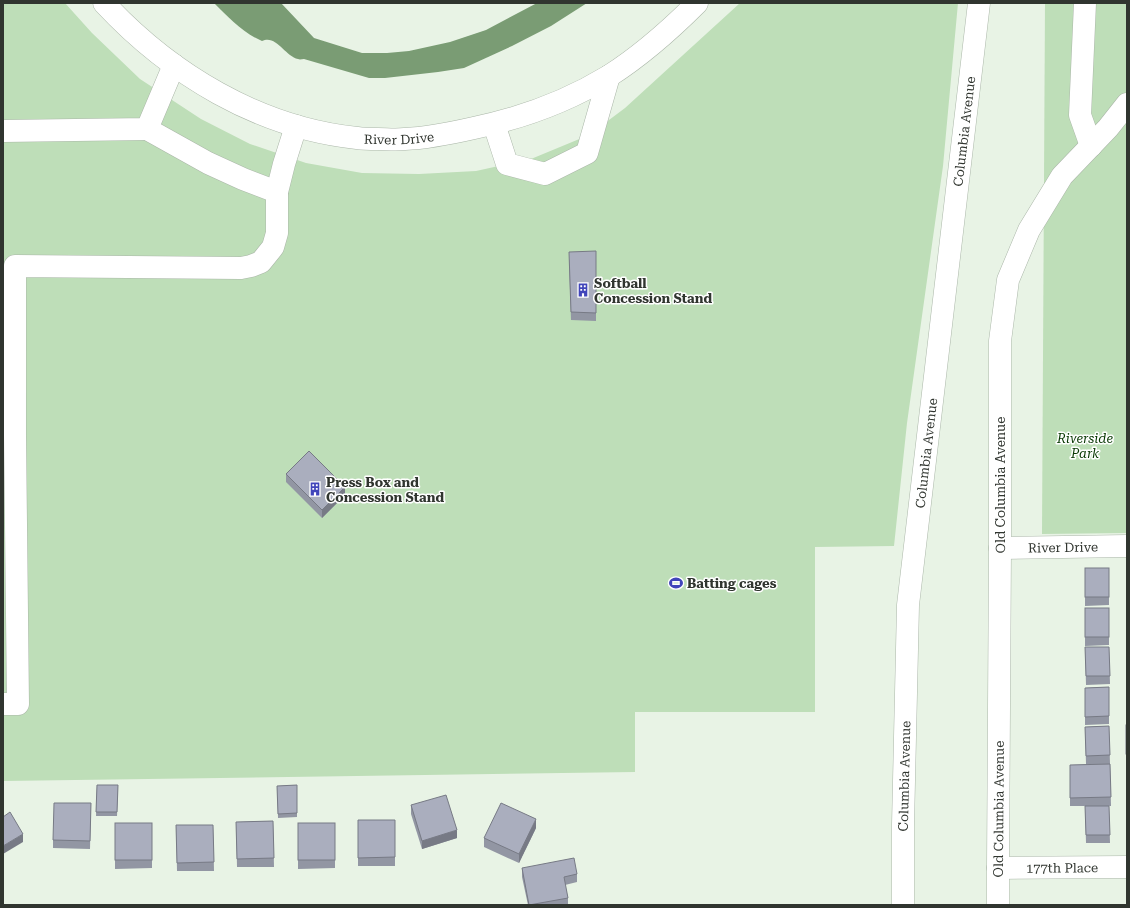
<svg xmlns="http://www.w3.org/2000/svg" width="1130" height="908" font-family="'Roboto Serif',serif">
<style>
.green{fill:#bedeb8}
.water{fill:#7a9c74}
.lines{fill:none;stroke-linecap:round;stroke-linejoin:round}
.minor-casing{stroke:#abb7a9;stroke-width:23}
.minor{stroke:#fff;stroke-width:22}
.wall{fill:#9296a3}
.shaded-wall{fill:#777a85}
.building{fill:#aaaebe;stroke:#777a85}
.labels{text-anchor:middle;stroke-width:3;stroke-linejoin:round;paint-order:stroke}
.street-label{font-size:13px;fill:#30352f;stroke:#fff}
.poi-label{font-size:13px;font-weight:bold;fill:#30352f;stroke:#fff;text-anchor:start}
.park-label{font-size:13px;font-style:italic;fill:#063700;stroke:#fff}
</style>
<rect width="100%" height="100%" fill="#e8f3e5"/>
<g class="green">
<path d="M3,3H65L92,33L140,79L201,119L250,144L306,163L362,173L419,174L476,171L531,159L589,135L625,108L740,3H958L943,166L907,423L894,546L815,547V712H635V772L3,781Z"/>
<path d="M1045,3H1127V533L1042,534Z"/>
</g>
<path class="water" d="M214,3H281L314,38L362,53H387L409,51L450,42L486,30L537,3H587L551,26L512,46L464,68L438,72L385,78H369L304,59C302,59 300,60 298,59C285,56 276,34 262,41C243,33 228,17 214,3Z"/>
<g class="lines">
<g class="minor-casing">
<g id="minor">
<path id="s1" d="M104,3C170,74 259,128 357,138C364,139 371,139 378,139C386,139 396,140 405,139C428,138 452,133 474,128C522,118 568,101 609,76C642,55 670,30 697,3"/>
<path d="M1085,3L1080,115L1091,146"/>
<path d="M494,124L507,164L545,174L587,153L609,76"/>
<path d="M147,129L208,163L243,179L277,192"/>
<path d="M3,131L147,129L174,65"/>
<path id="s2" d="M1000,548L1127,546"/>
<path d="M3,704H18L15,435V266L241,268L251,266L261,262L273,247L277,233V192L284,164L296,126"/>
<path id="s3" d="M998,868L1127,867"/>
<path id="s4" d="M903,905V825L908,605L979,3"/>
<path id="s5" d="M998,905V868L1000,548V341L1008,280L1029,230L1062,176L1108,128L1127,104"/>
</g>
</g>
<use href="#minor" class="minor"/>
</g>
<g class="wall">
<path d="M596,251V321L571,320L569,260Z"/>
<path d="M286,474L345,495L322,518L286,482Z"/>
<path d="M1085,568H1109V605L1085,606Z"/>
<path d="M1085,608H1109V645L1085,646Z"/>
<path d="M1085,647H1109L1110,684L1086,685Z"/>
<path d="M1109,687V724L1085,725V688Z"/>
<rect x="1126" y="725" width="1" height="37"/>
<path d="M1109,726L1110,764H1086L1085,727Z"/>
<path d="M1110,764L1111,806H1070V765Z"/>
<path d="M97,785H118L117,816H96Z"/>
<path d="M297,785V817L278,818L277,786Z"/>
<path d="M91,803L90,849L53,848V840Z"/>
<path d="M411,805L457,838L422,849L411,814Z"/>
<path d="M1085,806H1109L1110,843H1086Z"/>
<rect x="358" y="820" width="37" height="46"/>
<path d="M273,821L274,867H237L236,822Z"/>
<path d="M115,823H152V868L115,869Z"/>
<path d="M298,823H335V868L298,869Z"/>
<path d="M176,825H213L214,871H177Z"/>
<path d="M536,828L519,863L484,847V838Z"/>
<path d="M522,868L577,874V882L565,885L568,898V905H528L522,877Z"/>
</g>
<g class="shaded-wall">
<path d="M345,487V495L322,518V510Z"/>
<path d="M536,819V828L519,863V854Z"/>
<path d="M457,830V838L422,849V841Z"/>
<path d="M23,834V842L3,854V846Z"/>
</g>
<g class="building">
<path d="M596,251V313L571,312L569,252Z"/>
<path d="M309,451L345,487L322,510L286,474Z"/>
<rect x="1085" y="568" width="24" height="29"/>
<rect x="1085" y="608" width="24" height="29"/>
<path d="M1085,647H1109L1110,676H1086Z"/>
<path d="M1109,687V716L1085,717V688Z"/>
<rect x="1126" y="725" width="1" height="29"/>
<path d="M1109,726L1110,755L1086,756L1085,727Z"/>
<path d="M1110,764L1111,797L1070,798V765Z"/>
<path d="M97,785H118L117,812H96Z"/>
<path d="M297,785V813L278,814L277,786Z"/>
<path d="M446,795L457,830L422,841L411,805Z"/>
<path d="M54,803H91L90,841L53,840Z"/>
<path d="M501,803L536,819L519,854L484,838Z"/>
<path d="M1085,806H1109L1110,835H1086Z"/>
<path d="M10,812L23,834L3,846V817Z"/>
<path d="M358,820H395V857L358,858Z"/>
<path d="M273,821L274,858L237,859L236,822Z"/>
<rect x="115" y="823" width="37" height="37"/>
<rect x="298" y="823" width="37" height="37"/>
<path d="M176,825H213L214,862L177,863Z"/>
<path d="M574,858L577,874L564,877L568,898L529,905L522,868Z"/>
</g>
<defs>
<g id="building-bare" transform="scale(1.08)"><path d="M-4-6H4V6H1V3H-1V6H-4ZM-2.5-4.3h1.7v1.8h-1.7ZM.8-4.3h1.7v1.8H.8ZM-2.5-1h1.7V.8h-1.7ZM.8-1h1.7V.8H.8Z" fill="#4145ba" stroke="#fff" stroke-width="2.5" paint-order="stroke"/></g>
<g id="stadium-bare" transform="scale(1.08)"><path d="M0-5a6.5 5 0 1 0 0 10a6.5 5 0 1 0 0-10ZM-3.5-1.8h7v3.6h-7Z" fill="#4145ba" stroke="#fff" stroke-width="2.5" paint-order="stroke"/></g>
</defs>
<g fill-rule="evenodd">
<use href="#building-bare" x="583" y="290"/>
<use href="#building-bare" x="315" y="489"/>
<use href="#stadium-bare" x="676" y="583"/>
</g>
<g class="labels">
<g class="street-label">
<text dy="5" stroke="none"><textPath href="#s4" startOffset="777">Columbia Avenue</textPath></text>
<text dy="5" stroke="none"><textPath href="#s1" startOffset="335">River Drive</textPath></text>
<text dy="5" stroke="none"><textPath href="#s4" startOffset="453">Columbia Avenue</textPath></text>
<text dy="5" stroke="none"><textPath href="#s5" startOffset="420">Old Columbia Avenue</textPath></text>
<text dy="5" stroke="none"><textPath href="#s2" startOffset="63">River Drive</textPath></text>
<text dy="5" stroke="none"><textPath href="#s4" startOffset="129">Columbia Avenue</textPath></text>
<text dy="5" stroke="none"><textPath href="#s5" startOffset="96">Old Columbia Avenue</textPath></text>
<text dy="5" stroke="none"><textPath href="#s3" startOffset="64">177th Place</textPath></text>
</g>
<g class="poi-label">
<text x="594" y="288">Softball<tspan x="594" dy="15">Concession Stand</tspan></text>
<text x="326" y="487">Press Box and<tspan x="326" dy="15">Concession Stand</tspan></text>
<text x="687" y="588">Batting cages</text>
</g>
<g class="park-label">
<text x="1085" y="443">Riverside<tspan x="1085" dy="15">Park</tspan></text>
</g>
</g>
<rect width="1130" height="908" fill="none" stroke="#30352f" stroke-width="8"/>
</svg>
